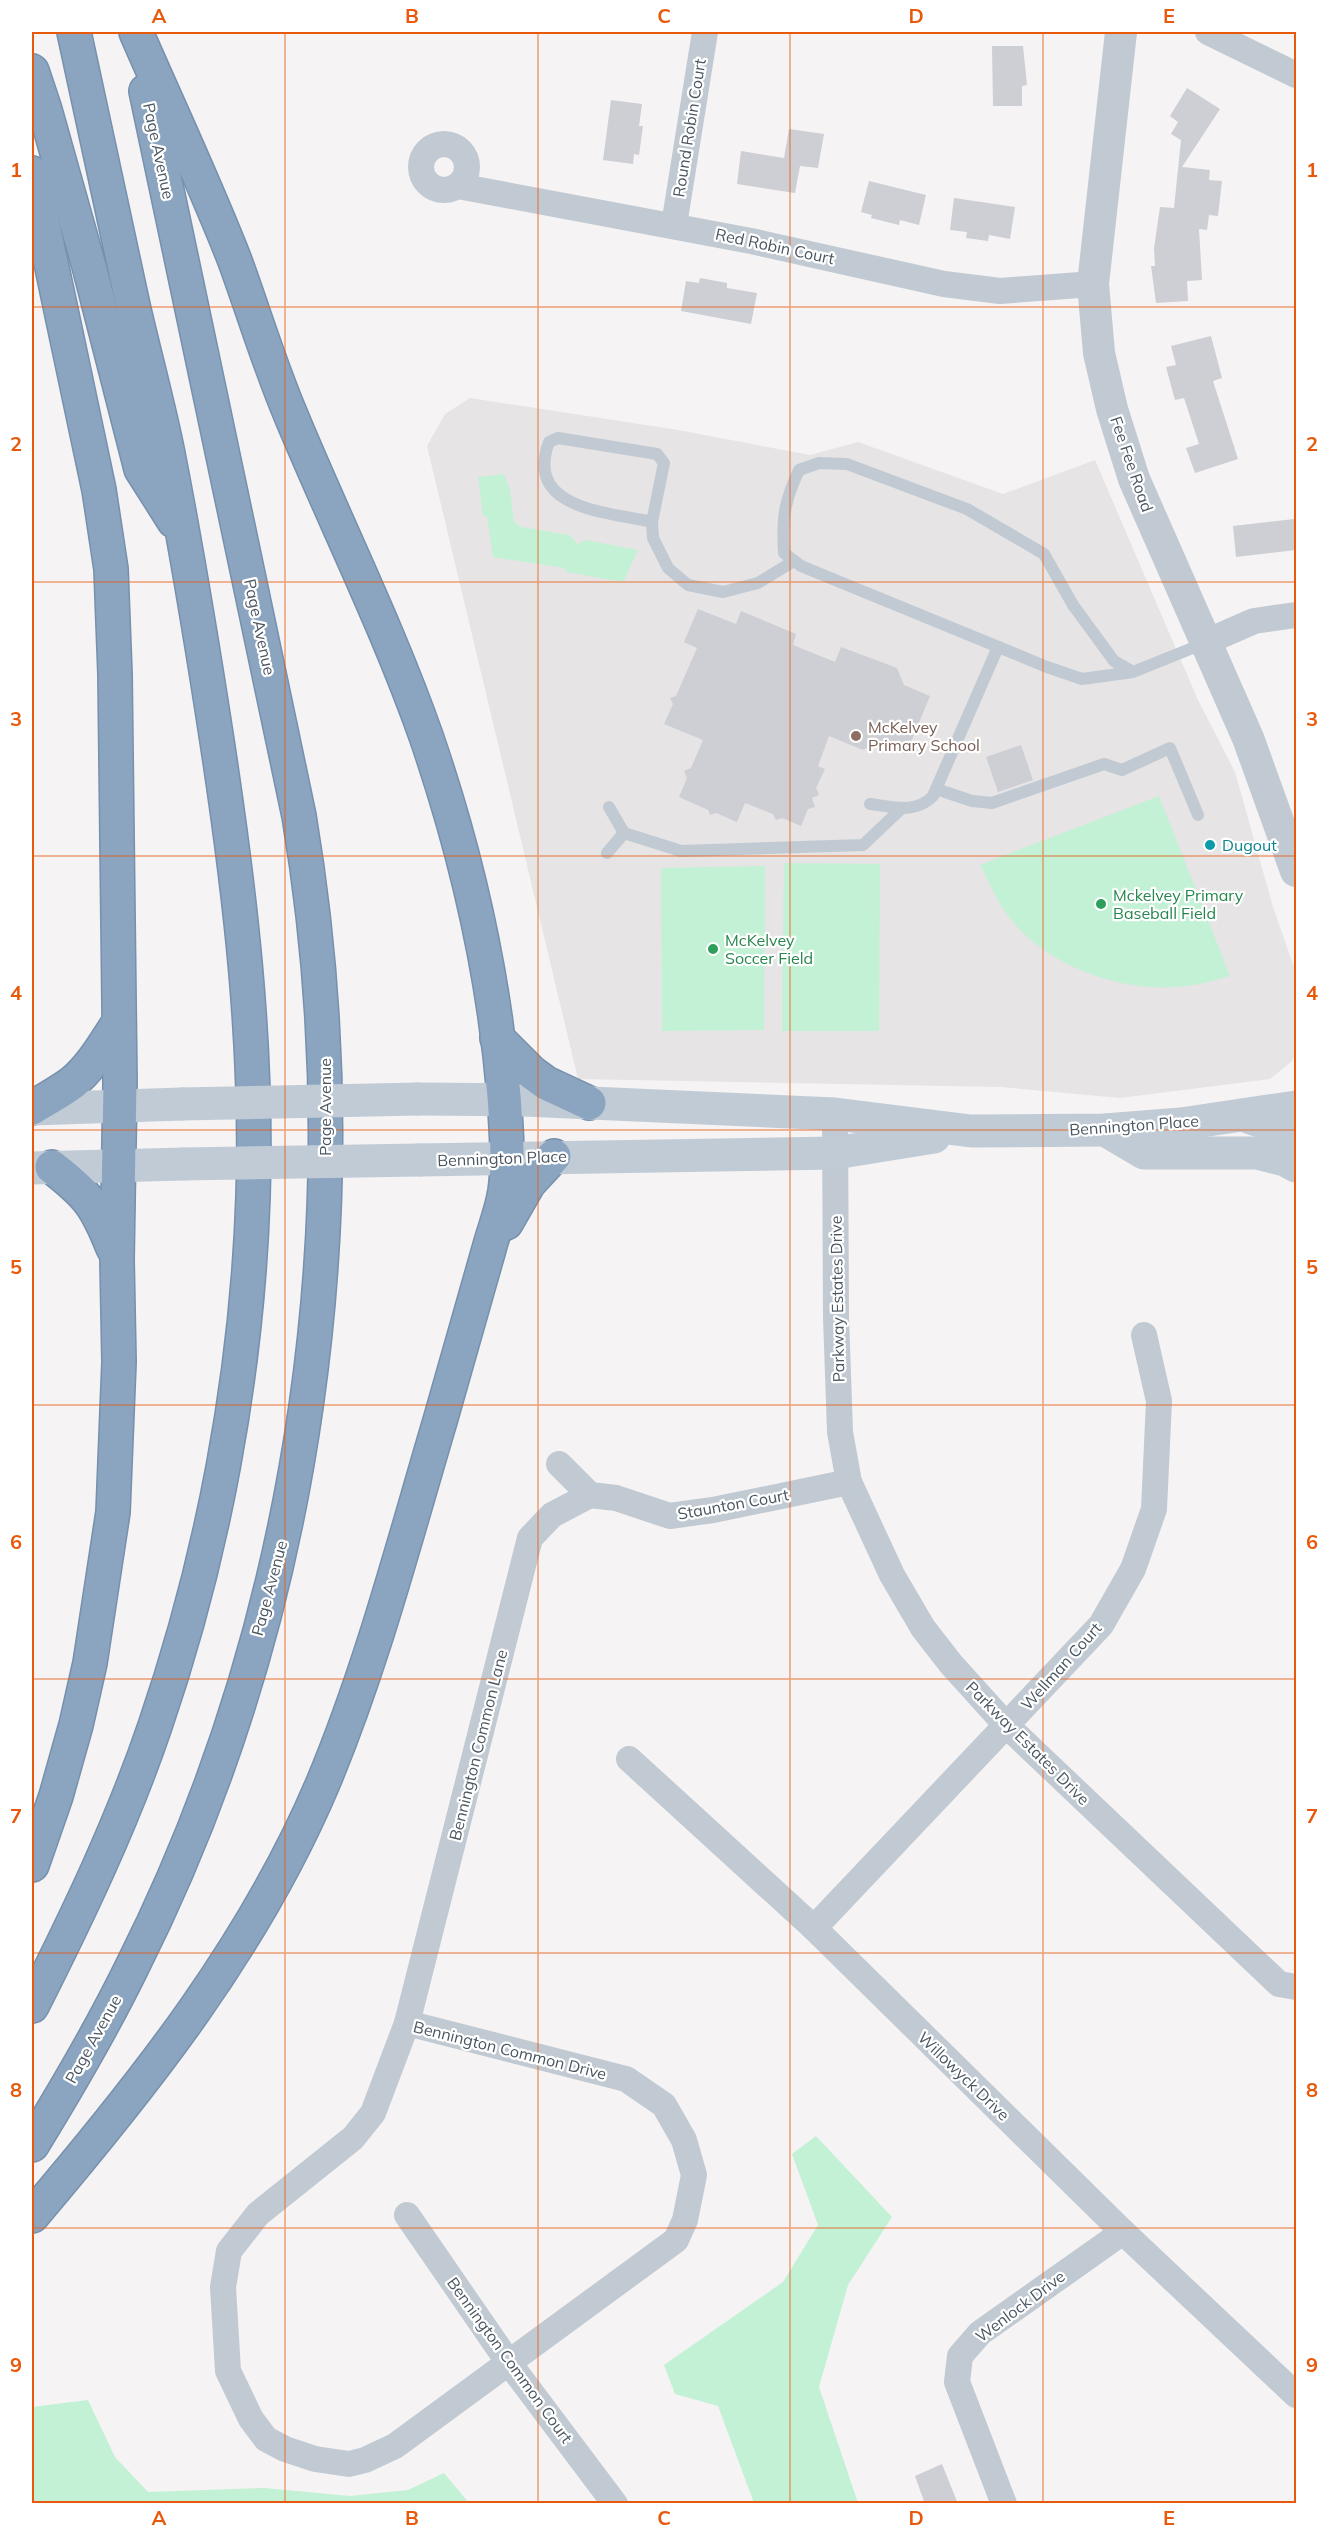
<svg xmlns="http://www.w3.org/2000/svg" width="1328" height="2535" font-family="Mulish,sans-serif">
<style>
.education{fill:#e6e4e5}
.green{fill:#c3f1d5}
.building{fill:#cdcfd5}
.lines{fill:none;stroke-linecap:round;stroke-linejoin:round}
.motorway-casing{stroke:#7690ad;stroke-width:36}
.service{stroke:#c1cad2;stroke-width:12}
.minor{stroke:#c1cad2;stroke-width:26}
.tertiary{stroke:#c1cad2;stroke-width:32}
.secondary{stroke:#c1cbd6;stroke-width:33}
.motorway{stroke:#8ba5c1;stroke-width:33}
.secondary-bridge{stroke:#c1cbd6;stroke-width:33}
.grid{fill:none;stroke:#e8590c;stroke-width:1.5;stroke-opacity:0.55}
.education-dot{fill:#8d6e63;stroke:#fff;stroke-width:2}
.culture-dot{fill:#0f9aa8;stroke:#fff;stroke-width:2}
.leisure-dot{fill:#2e9e5b;stroke:#fff;stroke-width:2}
.labels{text-anchor:middle;stroke-width:4.5;stroke-linejoin:round;paint-order:stroke}
.street-label{font-size:16px;fill:#4a5661;stroke:#fff}
.education-label{font-size:16px;fill:#785e54;stroke:#fff;text-anchor:start}
.culture-label{font-size:16px;fill:#0d838f;stroke:#fff;text-anchor:start}
.leisure-label{font-size:16px;fill:#27864d;stroke:#fff;text-anchor:start}
.neatline{fill:none;stroke:#e8590c;stroke-width:2}
.grid-label{font-size:20px;text-anchor:middle;font-weight:bold;fill:#e8590c}
</style>
<rect width="100%" height="100%" fill="#f5f3f3"/>
<path class="education" d="M470,398L678,430L810,455L858,442L1003,494L1095,460L1198,700L1235,772L1273,907L1296,973V1052L1292,1061L1270,1079L1120,1098L1001,1087L578,1079L427,446L445,414Z"/>
<g class="green">
<path d="M504,474L510,490L514,522L521,527L569,535L578,544L586,540L638,550L623,582L566,572L564,568L493,557L487,516H483L478,477Z"/>
<path d="M1159,796L1230,976C1212,981 1195,986 1176,987C1117,991 1046,965 1009,917C997,902 989,882 980,865Z"/>
<path d="M784,863L880,864L879,1031H782Z"/>
<path d="M765,866L764,1030L662,1031L661,868Z"/>
<path d="M816,2136L892,2217L848,2285L819,2387L858,2503H754L718,2406L675,2394L664,2365L783,2282L818,2225L792,2154Z"/>
<path d="M88,2400L115,2457L148,2492L264,2488L350,2496L408,2490L444,2473L469,2503H32V2407Z"/>
</g>
<g class="building">
<path d="M992,46H1023L1027,85L1022,86V106H993Z"/>
<path d="M1187,88L1220,109L1182,167L1210,170L1209,180L1222,181L1218,216L1209,215L1207,230L1199,229L1202,280L1187,281L1188,301L1156,303L1151,266H1155L1154,248L1160,207L1174,208L1181,140L1171,134L1178,122L1170,116Z"/>
<path d="M611,100L642,104L639,126H643L639,155L634,154L633,164L603,160Z"/>
<path d="M789,129L824,134L818,168L800,166L795,193L737,184L741,151L784,158Z"/>
<path d="M869,181L926,195L919,225L900,220L899,225L871,218L872,215L861,212Z"/>
<path d="M954,198L1015,207L1010,239L989,235L988,241L966,238L967,232L950,230Z"/>
<path d="M700,278L727,283V288L757,293L751,324L681,311L686,281L699,283Z"/>
<path d="M1211,336L1222,378L1213,381L1238,459L1195,473L1186,448L1199,444L1184,398L1175,400L1166,367L1176,365L1171,346Z"/>
<path d="M1294,519L1296,550L1236,557L1233,526Z"/>
<path d="M698,609L736,624L741,611L796,634L793,645L835,662L841,647L897,668L904,685L930,696L906,754L877,743L863,750L829,736L818,766L825,769L816,788L819,795L812,798L815,807L808,809L801,826L782,818L776,820L773,814L745,803L737,822L716,813L710,815L708,810L679,797L687,778L684,771L691,768L703,740L664,724L673,704L670,698L676,696L697,648L684,642Z"/>
<path d="M1021,745L1033,780L998,792L986,757Z"/>
<path d="M942,2464L958,2504H925L915,2476Z"/>
</g>
<g class="lines">
<g class="motorway-casing">
<g id="motorway">
<path d="M32,71L45,110L90,270L141,469L174,521"/>
<path d="M32,173L99,490L111,569L115,674L120,1084L117,1259L119,1362L113,1512L90,1663L76,1725L56,1796L32,1865"/>
<path d="M497,1038L531,1072L546,1083L589,1103"/>
<path d="M32,1108C45,1100 60,1092 72,1083C92,1067 105,1043 119,1022"/>
<path d="M52,1167C88,1195 96,1205 113,1248"/>
<path d="M506,1223L529,1183L554,1156"/>
<path d="M32,2006C78,1915 122,1823 155,1726C213,1557 247,1376 253,1197C258,1043 240,892 217,741C202,643 186,546 167,449C157,400 143,350 132,301C112,211 93,121 74,32"/>
<path d="M32,2145C67,2088 101,2030 131,1969C309,1616 364,1204 299,816L146,91"/>
<path d="M32,2216C145,2083 254,1946 323,1783C372,1666 404,1542 440,1421C457,1363 473,1306 489,1249C494,1230 502,1211 505,1191C509,1163 506,1125 504,1096C494,974 466,852 426,736C388,628 336,524 292,418C270,367 254,313 235,261C205,184 169,108 136,32"/>
</g>
</g>
<g class="service">
<path d="M652,522C607,512 524,509 549,442L558,438L657,454L664,463L652,522L653,538L668,568L688,585L723,592L758,583L794,561"/>
<path d="M1133,672L1114,661L1073,605L1044,554L967,509L847,464L819,463L799,470C784,502 782,518 784,553L801,566L1047,667L1082,679L1133,672L1205,643"/>
<path d="M936,789L972,801L992,803L1104,764L1122,770L1170,748L1198,815"/>
<path d="M870,804C893,807 916,814 933,796L998,647"/>
<path d="M609,807L624,833L681,851L863,845L902,808"/>
<path d="M607,853L624,833"/>
</g>
<g class="minor">
<path d="M1208,32L1296,75"/>
<circle cx="444" cy="167" r="23"/>
<path d="M458,186L751,241L944,284L1000,291L1093,284"/>
<path d="M674,225L705,32"/>
<path d="M1206,642L1254,621L1296,615"/>
<path d="M835,1114L836,1317L840,1432L849,1482L892,1575L923,1628L951,1664L1007,1726L1279,1984L1296,1987"/>
<path d="M559,1464L590,1495L616,1498L670,1516L713,1510L849,1482"/>
<path d="M629,1759L814,1928L1123,2232L1296,2395"/>
<path d="M814,1928L1101,1625L1133,1569L1154,1509L1159,1401L1144,1335"/>
<path d="M407,2023L626,2079L664,2105L684,2140L694,2175L685,2220L676,2240L395,2446L365,2460L349,2464L315,2459L285,2449L266,2439L251,2419L228,2371L223,2287L229,2251L258,2214L353,2138L373,2113Z"/>
<path d="M407,2023L530,1538L552,1515L590,1495"/>
<path d="M407,2215L509,2363L615,2504"/>
<path d="M1004,2504L957,2382L960,2356L980,2333L1123,2232"/>
</g>
<path class="tertiary" d="M1121,32L1093,284L1099,353L1112,409L1134,479L1248,738L1296,871"/>
<g class="secondary">
<path d="M418,1099L524,1100L835,1114L971,1131L1105,1130L1181,1124L1296,1107"/>
<path d="M32,1109L182,1104"/>
<path d="M1248,1117L1296,1133"/>
<path d="M1105,1130L1144,1153H1257L1285,1160L1296,1166"/>
<path d="M419,1160L835,1153L934,1137"/>
<path d="M32,1168L184,1164"/>
</g>
<use href="#motorway" class="motorway"/>
<g class="secondary-bridge">
<path d="M182,1104L418,1099"/>
<path d="M184,1164L419,1160"/>
</g>
</g>
<path class="grid" d="M285,32V2504M538,32V2504M790,32V2504M1043,32V2504M32,307H1296M32,582H1296M32,856H1296M32,1130H1296M32,1405H1296M32,1679H1296M32,1953H1296M32,2228H1296"/>
<circle class="education-dot" cx="856" cy="736" r="6"/>
<circle class="culture-dot" cx="1210" cy="845" r="6"/>
<g class="leisure-dot">
<circle cx="1101" cy="904" r="6"/>
<circle cx="713" cy="949" r="6"/>
</g>
<g class="labels">
<g class="street-label">
<text transform="translate(689 128) rotate(-81)" y="6">Round Robin Court</text>
<text transform="translate(159 151) rotate(78)" y="6">Page Avenue</text>
<text transform="translate(775 246) rotate(12)" y="6">Red Robin Court</text>
<text transform="translate(1132 464) rotate(71)" y="6">Fee Fee Road</text>
<text transform="translate(260 627) rotate(78)" y="6">Page Avenue</text>
<text transform="translate(325 1107) rotate(-90)" y="6">Page Avenue</text>
<text transform="translate(1134 1125) rotate(-4)" y="6">Bennington Place</text>
<text transform="translate(502 1158) rotate(-2)" y="6">Bennington Place</text>
<text transform="translate(837 1299) rotate(-91)" y="6">Parkway Estates Drive</text>
<text transform="translate(733 1504) rotate(-10)" y="6">Staunton Court</text>
<text transform="translate(269 1588) rotate(-75)" y="6">Page Avenue</text>
<text transform="translate(1061 1666) rotate(-48)" y="6">Wellman Court</text>
<text transform="translate(1028 1743) rotate(45)" y="6">Parkway Estates Drive</text>
<text transform="translate(478 1745) rotate(-76)" y="6">Bennington Common Lane</text>
<text transform="translate(93 2039) rotate(-61)" y="6">Page Avenue</text>
<text transform="translate(510 2050) rotate(14)" y="6">Bennington Common Drive</text>
<text transform="translate(964 2076) rotate(44)" y="6">Willowyck Drive</text>
<text transform="translate(1020 2306) rotate(-37)" y="6">Wenlock Drive</text>
<text transform="translate(510 2360) rotate(54)" y="6">Bennington Common Court</text>
</g>
<g class="education-label">
<text x="868" y="733">McKelvey<tspan x="868" dy="18">Primary School</tspan></text>
</g>
<g class="culture-label">
<text x="1222" y="851">Dugout</text>
</g>
<g class="leisure-label">
<text x="1113" y="901">Mckelvey Primary<tspan x="1113" dy="18">Baseball Field</tspan></text>
<text x="725" y="946">McKelvey<tspan x="725" dy="18">Soccer Field</tspan></text>
</g>
</g>
<rect width="1328" height="2535" fill="none" stroke="#ffffff" stroke-width="66"/>
<rect x="33" y="33" width="1262" height="2469" class="neatline"/>
<g class="grid-label">
<text x="159" y="23">A</text>
<text x="412" y="23">B</text>
<text x="664" y="23">C</text>
<text x="916" y="23">D</text>
<text x="1169" y="23">E</text>
<text x="16" y="177">1</text>
<text x="1312" y="177">1</text>
<text x="16" y="451">2</text>
<text x="1312" y="451">2</text>
<text x="16" y="726">3</text>
<text x="1312" y="726">3</text>
<text x="16" y="1000">4</text>
<text x="1312" y="1000">4</text>
<text x="16" y="1274">5</text>
<text x="1312" y="1274">5</text>
<text x="16" y="1549">6</text>
<text x="1312" y="1549">6</text>
<text x="16" y="1823">7</text>
<text x="1312" y="1823">7</text>
<text x="16" y="2097">8</text>
<text x="1312" y="2097">8</text>
<text x="16" y="2372">9</text>
<text x="1312" y="2372">9</text>
<text x="159" y="2525">A</text>
<text x="412" y="2525">B</text>
<text x="664" y="2525">C</text>
<text x="916" y="2525">D</text>
<text x="1169" y="2525">E</text>
</g>
</svg>
